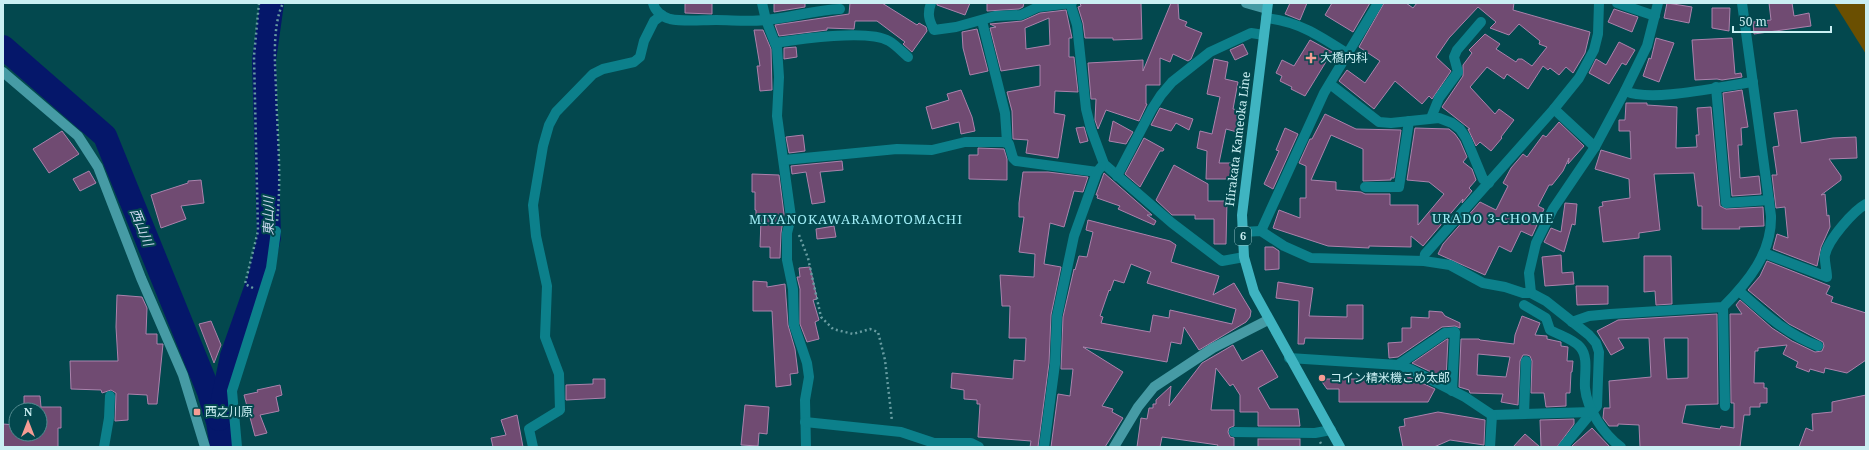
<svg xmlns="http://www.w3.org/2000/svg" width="1869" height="450" font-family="'Noto Serif','Noto Sans JP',serif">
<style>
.green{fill:#6a4f01}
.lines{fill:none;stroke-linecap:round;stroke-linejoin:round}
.river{stroke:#05176a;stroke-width:24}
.building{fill:#704b72;stroke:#ab82ac;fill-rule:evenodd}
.path{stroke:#679ca1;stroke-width:2.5;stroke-dasharray:2 3;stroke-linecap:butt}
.street{stroke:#0c808b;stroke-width:10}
.secondary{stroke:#469ba5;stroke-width:10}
.primary{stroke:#3fb4c1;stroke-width:10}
.poi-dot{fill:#f59c94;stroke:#03484e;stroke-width:1.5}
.labels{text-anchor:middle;stroke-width:4;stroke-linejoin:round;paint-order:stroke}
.shield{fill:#03484e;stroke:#8ebdc2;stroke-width:1}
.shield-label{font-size:11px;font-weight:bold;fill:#caeff3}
.poi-label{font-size:12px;fill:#caeff3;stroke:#03484e;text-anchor:start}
.street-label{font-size:12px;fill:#caeff3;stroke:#03484e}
.water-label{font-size:13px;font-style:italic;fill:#cfdaf2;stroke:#03484e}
.neighbourhood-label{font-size:13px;letter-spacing:1px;fill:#9fecf5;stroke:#03484e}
</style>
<rect width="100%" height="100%" fill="#03484e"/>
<path class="green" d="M1834,3H1866V54Z"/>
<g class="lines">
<g class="river">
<path d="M3,47L105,136L209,392L218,422L222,447"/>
<path d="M219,419L232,356L260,277L269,237L264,60L272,3"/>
</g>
</g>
<g class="building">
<path d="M685,3H712V14L685,13Z"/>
<path d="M774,3H805V7L774,12Z"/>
<path d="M850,3H882L917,25L919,23L926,27L927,31L912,52L903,44L905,42L877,21H855L854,29L827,28V30L779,36L775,25L849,14Z"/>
<path d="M937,3H970L965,15L937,5Z"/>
<path d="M987,3H1024L1023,7L1019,9L987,11Z"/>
<path d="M1080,3H1141L1142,39L1113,40V38H1085L1083,23L1078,7L1081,6Z"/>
<path d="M1171,3H1178L1179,19L1187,22L1185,26L1202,33L1191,59L1188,61L1173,54L1170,62L1160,58V85H1146V104H1147L1139,121L1106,110L1098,129L1095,120L1096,99H1091L1088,63L1143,60V71Z"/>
<path d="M1290,3H1307L1300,20L1285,14Z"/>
<path d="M1332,3H1370L1353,32L1325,15Z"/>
<path d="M1384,3H1406L1413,8L1417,3H1514L1513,10L1590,32L1585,53L1573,73L1566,67L1559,75L1550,68L1548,70L1543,66L1528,89L1507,74L1504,79L1487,67L1470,87L1495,114L1499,109L1514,120L1501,137L1502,138L1491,151L1480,142L1476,146L1468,129H1470L1442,107L1463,76V65L1472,53L1469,50L1485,34L1500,44L1496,49L1516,62L1518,59H1522L1532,66L1547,47L1539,44L1540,41L1519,24L1509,35L1490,28L1496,22L1478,7L1449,38L1436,57L1451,71L1432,99L1429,96L1422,104L1395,81L1374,109L1339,81L1347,70L1365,83L1380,61L1359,47Z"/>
<path d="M1667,3L1692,7L1689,23L1664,18Z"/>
<path d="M1769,3H1792L1794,16L1809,13L1811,26L1754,34L1753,22L1771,20Z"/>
<path d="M1712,8H1730L1729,31L1712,28Z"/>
<path d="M1614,9L1638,17L1632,32L1608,22Z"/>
<path d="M1066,10L1072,38H1069V57H1074L1078,92L1055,91L1054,113L1065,115L1058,158L1026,153L1028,140L1013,139L1012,111L1007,92L1040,86V65L1001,71L990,28L996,27L990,24L1022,21L1040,13ZM1049,18L1050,45L1026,49L1025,28Z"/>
<path d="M977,29L988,71L970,75L963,48L962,32Z"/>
<path d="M754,30H763L771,49L772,90L760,91L757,66H760Z"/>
<path d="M1656,38L1674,43L1659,82L1643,76L1649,58L1651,59Z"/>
<path d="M1732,38L1735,74L1741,73L1742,77L1722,80L1717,79L1695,80L1692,40Z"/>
<path d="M1310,40L1332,52L1305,96L1291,89L1292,87L1280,81L1282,76L1276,73L1282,60L1294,66Z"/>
<path d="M1619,42L1635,50L1626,65L1622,63L1609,84L1589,73L1596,59L1606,65Z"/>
<path d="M1243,44L1248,54L1235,60L1230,50Z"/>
<path d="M796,47L797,57L784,59V48Z"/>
<path d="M1214,59L1228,62L1225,79L1238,82L1233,109L1243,111L1237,132L1226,129L1219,163H1231V179H1206L1207,151L1197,148L1200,131L1212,134L1220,97L1207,94Z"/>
<path d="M961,90L972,117L975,131L961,134L959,122L932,129L926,107L949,100L947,94Z"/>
<path d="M1742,90L1748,127L1741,128L1742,145H1738L1740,178L1759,176L1761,194L1732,196L1723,93Z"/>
<path d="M1626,103H1647V105L1677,107L1676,148L1697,147L1696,135H1699L1697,108L1711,107L1720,206L1726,209L1763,207L1764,226L1739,227L1740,229H1702V206H1698L1694,173L1654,174L1660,230L1639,233V238L1603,242L1599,207L1603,206L1602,202L1630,198L1629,179L1595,169L1601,150L1631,159L1630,131H1619V120H1625Z"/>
<path d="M1160,108L1193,119L1189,130L1176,123L1171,131L1151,125Z"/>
<path d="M1797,110L1801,143L1833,138L1856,137L1857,158L1829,159L1841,176V180L1821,195L1825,194L1827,216L1829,215L1830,227L1821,247L1817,266L1773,249L1777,234L1788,238L1785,207L1776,208L1772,175H1777L1773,147L1779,146L1774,113Z"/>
<path d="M1325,114L1356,129L1401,130L1394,178H1391V180L1363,181V149L1331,135L1311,180L1336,182V190L1361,192L1365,194H1390V205H1418V225L1444,194L1429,182L1407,180L1415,128L1449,129L1455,134L1460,141L1467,157L1463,162L1472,169L1476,180L1469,188L1472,191L1462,203L1463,199L1423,246L1411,236V247L1369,246V248L1328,246L1273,228L1279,210L1300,218V198H1306V166L1299,163L1310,139H1312Z"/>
<path d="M1113,121L1133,132L1126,144L1109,141Z"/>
<path d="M1559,122L1584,146L1568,164L1569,158L1563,171L1552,185H1549L1538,206L1544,209L1532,236L1521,231L1511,252L1499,246L1485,275L1438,254L1443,244L1480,202L1496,210L1508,186L1503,183L1511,168L1523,154L1527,157L1543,135L1546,137Z"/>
<path d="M1084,127L1088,141L1080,143L1076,128Z"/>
<path d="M1285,128L1298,134L1273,189L1264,184L1279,151L1276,150Z"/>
<path d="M62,131L79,154L49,173L33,149Z"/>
<path d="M803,135L805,151L789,153L786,137Z"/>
<path d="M1144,138L1164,149L1163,151H1160L1140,187L1125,174Z"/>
<path d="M978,148L1004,149L1007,159V180L969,179V155H978Z"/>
<path d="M842,161L843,170L820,172L825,202L812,204L806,172L792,174L791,166Z"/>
<path d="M1174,165L1208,184V201H1227L1226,244H1214V219H1195V215H1172L1156,200Z"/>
<path d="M89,171L96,183L80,191L73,179Z"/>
<path d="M1023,172H1048L1088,177L1083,192L1074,191L1064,227L1050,223L1044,264L1061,267L1051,315L1049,363L1038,447H1030L1031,441L978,437L980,404H977V400L964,399V390L951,388L952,373L1013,379L1014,360L1025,361L1026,338H1009L1010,306H1002L1000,275L1034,277L1035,254L1019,252L1024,217H1019V203Z"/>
<path d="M1104,173L1152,215H1147L1156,221L1154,225L1118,209L1120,206L1097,198L1098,195H1096Z"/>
<path d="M752,174L779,175L784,214L781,233L780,258H770V247H760L761,219H756V210H755V192H752Z"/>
<path d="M201,180L204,203L181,206L186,219L161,228L151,195L188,183V181Z"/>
<path d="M1565,203L1577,204L1575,225L1572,224L1564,252L1544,242L1551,228L1561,232Z"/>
<path d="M1088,220L1170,241L1176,245L1171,262L1219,276L1213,295L1234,283L1251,311L1250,317L1246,322L1199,350L1184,327L1181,344L1171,342L1167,362L1083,347L1123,372L1102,406L1113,409L1112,412L1123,418L1105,447H1051L1058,394L1070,396L1073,369H1061L1063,317L1074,269L1075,270L1079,256L1087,257L1093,232L1086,230ZM1131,264L1151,272L1147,283L1236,309L1232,324L1170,310L1169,318L1153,315L1150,332L1101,323L1103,317L1100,316L1109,290L1110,291L1114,280L1124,283Z"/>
<path d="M834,226L836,237L817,239L816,229Z"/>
<path d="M1265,247H1273L1279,251V269L1265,270Z"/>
<path d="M1561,255L1562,273L1573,272L1574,284L1545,286L1542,257Z"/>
<path d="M1644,256H1671L1672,304L1656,305L1655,291L1644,292Z"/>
<path d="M1767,261L1830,286L1826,294L1833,297L1831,302L1866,313V360L1847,373L1825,368L1824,373L1810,369L1809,372L1796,367L1798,362L1783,354L1787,345L1758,348V351H1755L1754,383H1764V388H1767V403H1760V407H1750V415H1744L1740,447H1640L1639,425L1618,424V426H1609L1603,418L1604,408H1610L1609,381L1651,377L1649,338H1618L1624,348L1611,355L1597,331L1618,320L1717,314L1718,404L1686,405L1682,423L1706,427L1720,429L1721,426L1734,428V403H1731L1730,314H1742L1736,305L1740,300L1772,328L1792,341L1815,352L1822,351L1824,346L1823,342L1789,324L1748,290L1760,276ZM1664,338H1688V378L1667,379Z"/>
<path d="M810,267L817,299L813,300L819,320L815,322L819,339L807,342L800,324V289L797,277H800L799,268Z"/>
<path d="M753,281L767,282V287L785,284L788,325L795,349L798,373L790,374L791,385L776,387L772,311H753Z"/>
<path d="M1278,282L1313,288L1309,316L1347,317V305H1363V339L1305,338L1304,344H1298L1299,301L1276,298Z"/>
<path d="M1576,286H1608V304L1577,305Z"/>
<path d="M117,295L142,297L147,308L146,334H157V344H163L157,404H148L147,395L128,394V420L115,421L116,393L111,390L102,393L101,390L71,389L70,361H118L116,327Z"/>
<path d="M1429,311L1442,312L1445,316L1460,323V328L1455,326L1442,327L1398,357L1389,358L1388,343L1402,342V328H1411V317L1429,318Z"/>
<path d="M1522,316L1540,323L1535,335L1547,336V339L1561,342V346L1568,347L1567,361H1573L1572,372H1571L1570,393H1566V406L1546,407L1544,393H1531L1532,361L1530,356L1527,355H1523L1520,361L1518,405L1501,402L1503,394L1470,393L1469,390L1459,387L1461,339H1479L1480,340L1514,344L1515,335ZM1478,354L1510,357L1506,377L1477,375Z"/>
<path d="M211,321L221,345L214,363L199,324Z"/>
<path d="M1448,339L1446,379L1412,363L1447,339Z"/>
<path d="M1233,345L1242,361L1262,350L1278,377L1258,388L1270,409H1298L1300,426H1258V412H1240V395L1233,384L1230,386L1216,368L1211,410H1234V426L1229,428L1228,432L1230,437L1234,438V447H1217L1218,445L1162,437L1160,447H1137L1141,418L1147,419L1149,408H1153V404H1156V400L1171,386L1169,406L1202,363Z"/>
<path d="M1398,372L1435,389L1428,402H1339V389H1327L1320,379H1395Z"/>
<path d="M593,379H605V398L566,400V385L593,384Z"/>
<path d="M280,385L282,395L276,397L279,411L260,415L267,433L255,436L244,395L258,392L257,390Z"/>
<path d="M1866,395V447H1799L1806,428L1813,431L1812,414L1832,412V402Z"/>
<path d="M24,396H40L41,407H61V428H58V447H3V424L16,425V434H40V410H24Z"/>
<path d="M745,405L769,407L767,434L759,433L758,446L741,445Z"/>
<path d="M1438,412L1485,420L1484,445L1450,440L1434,447H1403L1399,427L1405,426L1404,419Z"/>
<path d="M517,415L523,447H493L491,438L506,435L501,420Z"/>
<path d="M1574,419V424L1557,447H1541L1540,420Z"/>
<path d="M1592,428L1610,447H1571L1574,444Z"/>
<path d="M1525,434L1540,447H1513Z"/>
<rect x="1258" y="439" width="42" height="8"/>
</g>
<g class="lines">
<g class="path">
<path d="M277,221C282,177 277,132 276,88C275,63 272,26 283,3"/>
<path d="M799,235L808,258L821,317L833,329L853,334L870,329L878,332L885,360L892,421"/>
<path d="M253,288L245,284L258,231L254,56L259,3"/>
<path d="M1320,442L1323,447"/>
</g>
<g class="street">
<path d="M653,3C655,11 662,17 670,19C684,22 701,20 716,20C732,20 749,22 765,20C790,18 814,10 840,9"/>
<path d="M762,3L766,20L777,48L779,77L777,116L791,217L787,233V260L793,289L794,325L807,363L809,377L805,400L806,447"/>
<path d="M931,3C927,14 929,20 934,30L956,27L995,16L1021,15L1038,7L1072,3"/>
<path d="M1070,3L1077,25L1086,109L1091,129L1104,164L1172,223L1222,261L1244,257"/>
<path d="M1617,3L1655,16"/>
<path d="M1266,18C1300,22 1320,36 1348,54"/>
<path d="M982,21L1005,113L1007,142"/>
<path d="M775,43C800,39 868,29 889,41C896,45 902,52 908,57"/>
<path d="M1330,84L1379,122L1391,123L1439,118L1452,123L1460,129L1466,138L1483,179L1489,183"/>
<path d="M1716,87L1726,203L1769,200"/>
<path d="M1625,91C1652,103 1722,86 1753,82"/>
<path d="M1554,109L1595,147"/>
<path d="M1431,118L1439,98L1458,72L1454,57L1457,50L1481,22"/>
<path d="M784,160L897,149L932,150L965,142H1004L1009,144L1013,158L1016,161L1097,172"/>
<path d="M1117,176L1152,109L1161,95L1172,82L1210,52L1251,33L1264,35"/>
<path d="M1365,187H1399L1409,121"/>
<path d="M1261,231L1324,93L1378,3"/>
<path d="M1242,232L1261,231L1284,246L1311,258L1424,261L1450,265L1483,283L1505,287L1523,293H1531L1546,301L1589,335L1596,343L1599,352L1597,406L1563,447"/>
<path d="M1764,253L1827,277C1827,270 1824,261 1825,255C1828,240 1853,211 1866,204"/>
<path d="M1424,261L1425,254L1554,109L1579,78L1594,50L1598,34L1599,3"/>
<path d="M1739,291C1765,314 1785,333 1818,346"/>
<path d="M1531,293L1529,273L1536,243L1553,209L1595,147L1625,91L1647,46L1658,3"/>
<path d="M1524,305L1546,318L1550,330C1559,335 1573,339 1580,347C1589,357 1584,375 1585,388C1587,409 1604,435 1621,447"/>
<path d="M1723,307L1725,406"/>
<path d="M1572,322L1589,316L1610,314L1723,307C1748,282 1772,253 1771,216L1742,3"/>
<path d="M1289,358L1398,365L1410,369L1465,397L1492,415L1592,412"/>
<path d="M1398,365L1445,333L1455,332L1452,391"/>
<path d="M1524,414L1526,361"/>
<path d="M805,422L901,432L934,443H971L979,447"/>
<path d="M1234,432L1315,433L1331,430"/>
<path d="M104,447L109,418L110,396"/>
<path d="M237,447L232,391L271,268L276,231"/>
<path d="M533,447L529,429L560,410L559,374L545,337L547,286L536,236L533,205L543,146L549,125L556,112L593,74L603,69L634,62L640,57L644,41L654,21L662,15"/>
<path d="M1044,447L1055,364L1057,316L1074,236L1097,172L1101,167"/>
<path d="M1490,447L1492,415"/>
</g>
<g class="secondary">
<path d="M1246,3L1267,9"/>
<path d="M3,72L78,136L98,167L141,278L183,375L205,447"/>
<path d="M1114,447L1138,407L1154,387L1213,348L1268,320"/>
</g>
<path class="primary" d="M1268,3L1242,215L1244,257L1254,292L1340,447"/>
</g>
<g class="poi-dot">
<path d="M1309 52h4v4h4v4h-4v4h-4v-4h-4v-4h4z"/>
<circle cx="1322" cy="378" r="4"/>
<rect x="193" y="408" width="8" height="8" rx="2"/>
</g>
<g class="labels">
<rect class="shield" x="1235" y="227" width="16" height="18" rx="3"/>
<g class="shield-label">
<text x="1243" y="240">6</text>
</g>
<g class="poi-label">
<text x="1320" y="62">大橋内科</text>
<text x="1330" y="382">コイン精米機こめ太郎</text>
<text x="205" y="416">西之川原</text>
</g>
<g class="street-label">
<text transform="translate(1238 139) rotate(-83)" y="4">Hirakata Kameoka Line</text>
</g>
<g class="water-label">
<text transform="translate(268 216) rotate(-90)" y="5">東山川</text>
<text transform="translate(142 227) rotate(68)" y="5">西山川</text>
</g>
<g class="neighbourhood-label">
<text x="1493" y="223">URADO 3-CHOME</text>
<text x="856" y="224">MIYANOKAWARAMOTOMACHI</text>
</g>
</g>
<rect width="1869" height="450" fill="none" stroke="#caeff3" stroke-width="8"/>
<g transform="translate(28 422)"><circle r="19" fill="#03484e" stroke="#538b90"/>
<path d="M0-3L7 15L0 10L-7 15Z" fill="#f59c94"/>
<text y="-6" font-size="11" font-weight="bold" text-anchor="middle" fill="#caeff3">N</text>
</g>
<path d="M1733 26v6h98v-6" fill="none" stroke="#caeff3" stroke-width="2"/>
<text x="1739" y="26" font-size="12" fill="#caeff3" stroke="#03484e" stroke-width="3" paint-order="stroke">50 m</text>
</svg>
